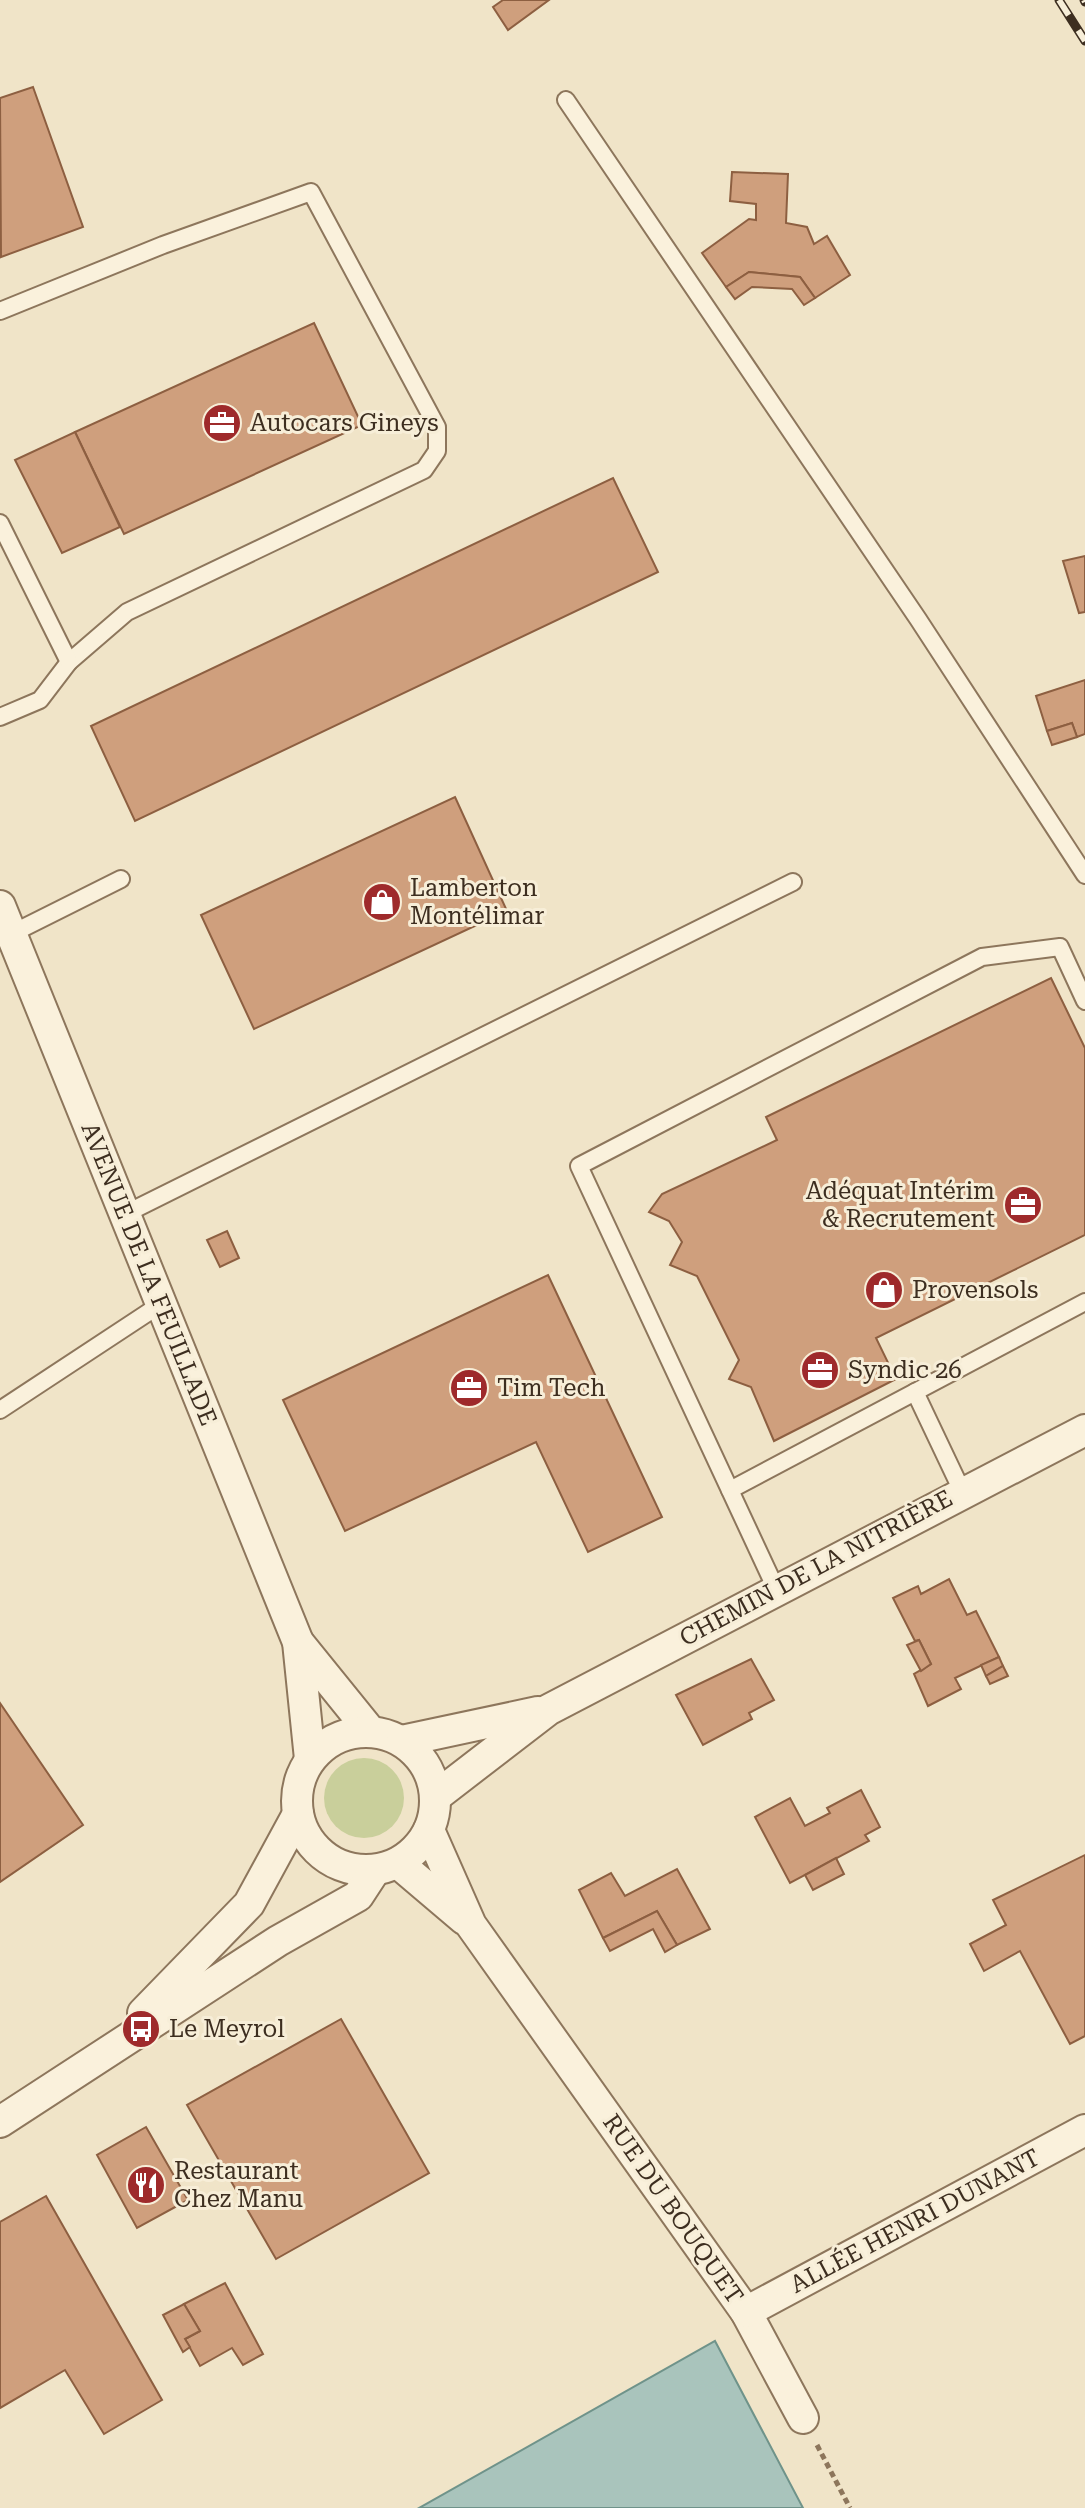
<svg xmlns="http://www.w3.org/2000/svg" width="1085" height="2508" font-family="'Roboto Serif',serif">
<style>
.green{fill:#c9cf9b}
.water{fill:#a9c4bc;stroke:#6f938a;stroke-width:2}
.building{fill:#cf9f7d;stroke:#8d5f41;stroke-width:2}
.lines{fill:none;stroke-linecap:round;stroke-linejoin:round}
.service-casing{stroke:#8d765c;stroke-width:20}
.minor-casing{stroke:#8d765c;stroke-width:34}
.path{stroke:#8d765c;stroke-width:5;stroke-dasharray:6 4;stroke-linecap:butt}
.service{stroke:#faf1dc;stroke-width:16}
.minor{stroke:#faf1dc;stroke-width:30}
.rail-casing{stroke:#3d2e20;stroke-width:9}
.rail{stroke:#f7eed8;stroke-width:6;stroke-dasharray:18;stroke-linecap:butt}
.labels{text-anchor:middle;stroke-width:6;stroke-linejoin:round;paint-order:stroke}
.poi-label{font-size:24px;fill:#3d2e20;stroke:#f7eed8;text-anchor:start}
.street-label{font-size:24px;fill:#3d2e20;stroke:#f7eed8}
</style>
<rect width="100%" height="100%" fill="#f0e4c8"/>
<circle class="green" cx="364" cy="1798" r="40"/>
<path class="water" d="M715,2341L803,2508H419Z"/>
<g class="building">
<path d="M503,0H549L508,30L493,7Z"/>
<path d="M33,87L83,227L1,257L0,98Z"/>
<path d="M732,172L788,174L786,223L807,227L814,244L827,236L850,275L815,298L800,277L749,272L726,287L702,253L749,219L756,220V204L730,201Z"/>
<path d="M749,272L800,277L815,298L804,305L792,289L752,287L735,299L726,287Z"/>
<path d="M314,323L362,425L124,534L75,432Z"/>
<path d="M75,432L120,527L62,553L15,460Z"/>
<path d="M613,478L658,572L135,821L91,726Z"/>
<path d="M1085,556V612L1079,613L1063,561Z"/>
<path d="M1085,680V734L1077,737L1072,723L1047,731L1036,696Z"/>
<path d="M1072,723L1077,737L1052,745L1047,731Z"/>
<path d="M455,797L507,911L254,1029L201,915Z"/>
<path d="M1051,978L1085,1048V1235L876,1338L896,1379L774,1441L751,1387L729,1379L739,1360L697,1276L670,1265L682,1242L669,1221L649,1212L662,1194L777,1140L766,1117Z"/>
<path d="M227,1231L239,1258L220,1267L207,1240Z"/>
<path d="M548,1275L662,1517L588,1552L536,1442L345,1531L283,1400Z"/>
<path d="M949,1579L967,1615L976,1611L999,1657L955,1678L961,1689L928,1706L914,1674L931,1664L919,1640L915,1641L893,1598L918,1586L921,1594Z"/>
<path d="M919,1640L931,1664L921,1671L907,1645Z"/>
<path d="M999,1657L1003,1666L986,1676L981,1665Z"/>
<path d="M751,1659L774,1700L749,1713L752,1719L703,1745L676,1695Z"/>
<path d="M1003,1666L1008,1676L990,1684L986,1676Z"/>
<path d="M0,1703L83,1825L0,1882Z"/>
<path d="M861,1790L880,1827L865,1835L869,1841L790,1883L755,1817L790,1798L805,1826L830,1813L827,1808Z"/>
<path d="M1085,1855V2036L1070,2044L1020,1951L984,1971L970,1944L1006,1925L993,1900Z"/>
<path d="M836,1858L844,1874L813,1890L805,1875Z"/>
<path d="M677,1869L710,1929L677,1945L657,1911L603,1938L579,1890L611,1873L625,1896Z"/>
<path d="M657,1911L677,1945L665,1952L653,1929L610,1951L603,1938Z"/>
<path d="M341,2019L429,2173L276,2259L187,2105Z"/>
<path d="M146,2127L188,2200L137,2228L97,2155Z"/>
<path d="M46,2196L162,2400L104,2434L65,2370L0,2408V2222Z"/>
<path d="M225,2283L263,2354L243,2365L232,2348L200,2366L185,2339L200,2331L184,2304Z"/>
<path d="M184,2304L200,2331L185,2339L190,2347L183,2352L163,2315Z"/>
</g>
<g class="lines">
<g class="service-casing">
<g id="service">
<path d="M566,100L918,619L1085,875"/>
<path d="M0,311L163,245L311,192L437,427V451L424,470L127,612L69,662L40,700L0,717"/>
<path d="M0,523L69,662"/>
<path d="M5,937L121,879"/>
<path d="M125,1214L793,882"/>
<path d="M915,1392L962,1491"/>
<path d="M0,1410L161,1304"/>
<path d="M730,1490L1085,1302"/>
<path d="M776,1589L579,1166L982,957L1060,947L1085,1001"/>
</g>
</g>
<g class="minor-casing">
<g id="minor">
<path d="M0,906L298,1642L310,1759"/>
<path d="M298,1642L370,1731"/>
<circle cx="366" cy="1801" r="69"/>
<path d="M402,1741L538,1712"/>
<path d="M435,1797L548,1710L1085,1430"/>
<path d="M429,1830L471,1925L746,2312L803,2418"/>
<path d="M398,1863L464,1919"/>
<path d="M143,2013L249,1904L298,1814"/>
<path d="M0,2122L278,1941L358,1896L375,1870"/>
<path d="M746,2312L1085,2130"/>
</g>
</g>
<path class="path" d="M817,2445L850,2508"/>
<use href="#service" class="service"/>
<use href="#minor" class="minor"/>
<g class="rail-casing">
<g id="rail">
<path d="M1059,0L1085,41"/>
<path d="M1084,0L1085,2"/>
</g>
</g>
<use href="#rail" class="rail"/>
</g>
<defs>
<g id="office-disc" transform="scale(2)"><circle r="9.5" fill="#9e2a2b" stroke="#f7eed8"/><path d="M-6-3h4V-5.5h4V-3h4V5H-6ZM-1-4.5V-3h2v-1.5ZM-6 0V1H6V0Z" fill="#fff"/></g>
<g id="shop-disc" transform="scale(2)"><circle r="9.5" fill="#9e2a2b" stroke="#f7eed8"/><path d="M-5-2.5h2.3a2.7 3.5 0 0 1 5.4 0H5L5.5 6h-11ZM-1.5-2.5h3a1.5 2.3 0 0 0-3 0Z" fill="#fff"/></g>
<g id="bus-disc" transform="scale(2)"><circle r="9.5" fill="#9e2a2b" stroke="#f7eed8"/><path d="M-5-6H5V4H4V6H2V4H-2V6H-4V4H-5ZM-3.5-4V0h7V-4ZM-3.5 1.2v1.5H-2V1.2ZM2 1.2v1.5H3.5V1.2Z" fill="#fff"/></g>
<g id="restaurant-disc" transform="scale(2)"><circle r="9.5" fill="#9e2a2b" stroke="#f7eed8"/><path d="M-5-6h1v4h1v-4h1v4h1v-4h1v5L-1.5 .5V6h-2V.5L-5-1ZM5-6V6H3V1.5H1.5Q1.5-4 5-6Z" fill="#fff"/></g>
</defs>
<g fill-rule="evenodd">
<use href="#office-disc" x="222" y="423"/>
<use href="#shop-disc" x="382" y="902"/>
<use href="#office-disc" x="1023" y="1205"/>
<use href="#shop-disc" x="884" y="1290"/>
<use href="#office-disc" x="820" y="1370"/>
<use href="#office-disc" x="469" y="1388"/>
<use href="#bus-disc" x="141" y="2029"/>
<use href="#restaurant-disc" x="146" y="2185"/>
</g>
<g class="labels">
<g class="poi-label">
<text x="250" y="431">Autocars Gineys</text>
<text x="410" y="896">Lamberton<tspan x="410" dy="28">Montélimar</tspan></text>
<text x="995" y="1199" text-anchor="end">Adéquat Intérim<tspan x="995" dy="28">&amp; Recrutement</tspan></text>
<text x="912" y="1298">Provensols</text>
<text x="848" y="1378">Syndic 26</text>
<text x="497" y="1396">Tim Tech</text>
<text x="169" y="2037">Le Meyrol</text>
<text x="174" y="2179">Restaurant<tspan x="174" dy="28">Chez Manu</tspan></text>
</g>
<g class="street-label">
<text transform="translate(149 1274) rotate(68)" y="8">AVENUE DE LA FEUILLADE</text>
<text transform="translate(816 1568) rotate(-28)" y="8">CHEMIN DE LA NITRIÈRE</text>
<text transform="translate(673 2209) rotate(55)" y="8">RUE DU BOUQUET</text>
<text transform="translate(915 2221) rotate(-28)" y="8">ALLÉE HENRI DUNANT</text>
</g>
</g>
</svg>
